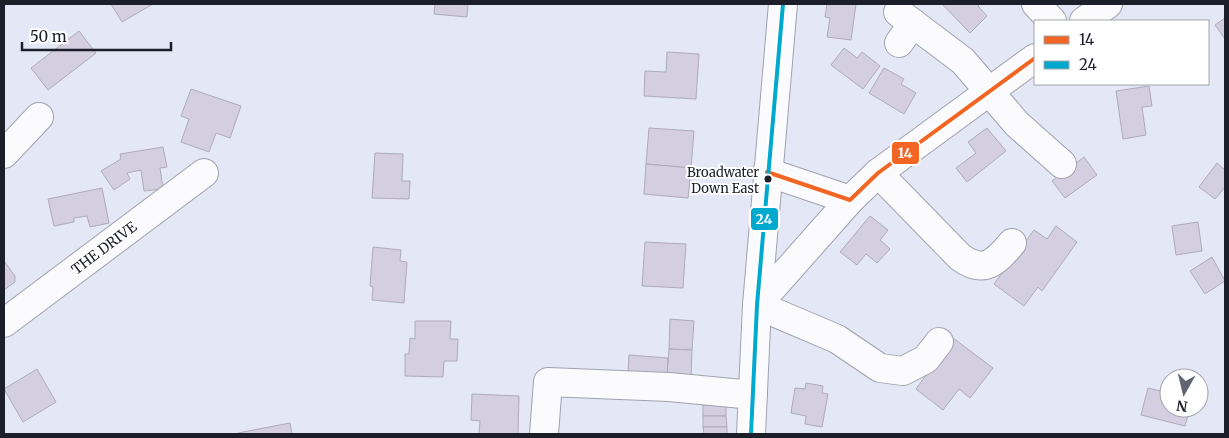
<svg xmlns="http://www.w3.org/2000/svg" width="1229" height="438" font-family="Merriweather,serif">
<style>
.building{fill:#d4cee1;stroke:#aeacb8}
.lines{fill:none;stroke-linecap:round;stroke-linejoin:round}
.minor-casing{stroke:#a0a2af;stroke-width:30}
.major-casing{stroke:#a0a2af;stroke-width:30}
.minor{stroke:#fbfbfe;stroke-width:28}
.major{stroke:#fbfbfe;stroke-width:28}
.bus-1-casing{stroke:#fff;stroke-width:8}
.bus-2-casing{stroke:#fff;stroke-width:8}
.bus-1{stroke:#f26522;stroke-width:4}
.bus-2{stroke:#00a9ce;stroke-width:4}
.bus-dot{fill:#1c1e2a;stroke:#fff;stroke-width:2}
.labels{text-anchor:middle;stroke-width:4;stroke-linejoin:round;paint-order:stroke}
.bus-label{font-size:13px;fill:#1c1e2a;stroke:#fff;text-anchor:end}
.street-label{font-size:14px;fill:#1c1e2a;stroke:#fff}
.line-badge{stroke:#fff;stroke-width:2}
.badge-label{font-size:14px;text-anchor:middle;font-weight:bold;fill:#fff}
</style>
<rect width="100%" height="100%" fill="#e4e7f5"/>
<g class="building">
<path d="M111,4H153L122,22Z"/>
<path d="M435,4H468L467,17L434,14Z"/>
<path d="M827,4H856L851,40L827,37L830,18L825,17Z"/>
<path d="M942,4H980L978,6L987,16L970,33Z"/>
<path d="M1225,18V39L1215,25Z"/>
<path d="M79,31L96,53L48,90L31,68Z"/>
<path d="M844,48L857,58L862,52L880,66L863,89L831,65Z"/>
<path d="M667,52L699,54L696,99L644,96L645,71L666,72Z"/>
<path d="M884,68L904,79L901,84L916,93L904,114L869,93Z"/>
<path d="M1149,86L1152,106L1142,107L1146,135L1123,139L1116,91Z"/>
<path d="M191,89L241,106L230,138L216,133L209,152L181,142L189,119L181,116Z"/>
<path d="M649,128L694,131L691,168L646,164Z"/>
<path d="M987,128L1006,151L967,182L956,168L976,153L968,142Z"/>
<path d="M163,147L167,167L160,168L163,189L144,191L141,170L127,173L130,179L114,190L101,171L121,159L120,154Z"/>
<path d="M375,153L403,154L402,181H410L409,199L372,198Z"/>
<path d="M1084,157L1097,175L1065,198L1052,181Z"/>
<path d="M1217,163L1225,170V187L1215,199L1199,187Z"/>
<path d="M646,164L691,168L688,198L644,194Z"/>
<path d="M102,188L109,223L90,227L87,216L74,218V222L54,226L48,199Z"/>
<path d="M870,216L888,230L880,240L890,249L877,263L866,254L857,265L840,252Z"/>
<path d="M1198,222L1202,251L1176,255L1172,226Z"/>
<path d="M1056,226L1077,242L1042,291L1038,287L1024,306L994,284L1034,230L1047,239Z"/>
<path d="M645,242L686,244L683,288L642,286Z"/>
<path d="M373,247L401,250L400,261L407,262L404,303L372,300L373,287L370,286Z"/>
<path d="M1212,257L1225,281L1205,294L1190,271Z"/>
<path d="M4,261L15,276V282L4,290Z"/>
<path d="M670,319L694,321L692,350L669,349Z"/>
<path d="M415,321H451L450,339H458L457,361H444L443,377L405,376V354H409L410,338L415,339Z"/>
<path d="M953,338L993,368L970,398L959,389L943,410L916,389Z"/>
<path d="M669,349L692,350L691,378L667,377Z"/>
<path d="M629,355L668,358L667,377L628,374Z"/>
<path d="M37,369L56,402L23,422L4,389Z"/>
<path d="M806,383L823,386L822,393L828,394L822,427L805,424L806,416L791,413L795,388L805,389Z"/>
<path d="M1148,388L1169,393V408H1190L1185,426L1141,415Z"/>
<path d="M472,394L519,396L518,434H479L480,421L471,420Z"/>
<rect x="703" y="405" width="23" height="11"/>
<path d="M703,416H726L727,427H703Z"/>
<path d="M290,423L292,434H238V433Z"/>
<path d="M703,427H727V434H704Z"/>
</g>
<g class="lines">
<g class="minor-casing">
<g id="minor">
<path d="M1036,4L1052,21"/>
<path d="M898,12L963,61L1017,124L1062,164"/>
<path d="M1084,21L1108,4"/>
<path d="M899,43L913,23"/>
<path d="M4,154L39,117"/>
<path d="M767,172L850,200L878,173L1035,58"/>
<path d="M878,173L960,257C984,275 996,262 1012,243"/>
<path d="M850,200L757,305L837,339L880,368L903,371L926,359L939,342"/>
<path d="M4,323L204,173"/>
<path d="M544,434L548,382L669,387L753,395"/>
</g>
</g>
<g class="major-casing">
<path id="major" d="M751,434L757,305L783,4"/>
</g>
<use href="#minor" class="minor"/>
<use href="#major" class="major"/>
<g class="bus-1-casing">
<path id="bus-1" d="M767,172L850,200L878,173L1035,58"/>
</g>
<g class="bus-2-casing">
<path id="bus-2" d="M751,434L757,305L783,4"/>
</g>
<use href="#bus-1" class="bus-1"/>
<use href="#bus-2" class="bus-2"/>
</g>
<circle class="bus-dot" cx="768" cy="179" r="4.5"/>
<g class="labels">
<g class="bus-label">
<text x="759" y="177">Broadwater<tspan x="759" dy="16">Down East</tspan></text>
</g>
<g class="street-label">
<text transform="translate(104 248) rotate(-37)" y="5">THE DRIVE</text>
</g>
</g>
<g class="line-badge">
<rect x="891" y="141" width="29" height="24" rx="5" fill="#f26522"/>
<rect x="750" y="207" width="29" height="24" rx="5" fill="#00a9ce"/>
</g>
<g class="badge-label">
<text x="905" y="158">14</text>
<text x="764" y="224">24</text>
</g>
<rect width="1229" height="438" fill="none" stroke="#1c1e2a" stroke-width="10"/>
<rect x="1034" y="20" width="175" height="65" fill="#ffffff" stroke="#a4a5aa"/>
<rect x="1044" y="36" width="25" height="8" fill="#f26522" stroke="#a4a5aa"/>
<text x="1079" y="45" font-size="15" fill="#1c1e2a">14</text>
<rect x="1044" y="61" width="25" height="8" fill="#00a9ce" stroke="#a4a5aa"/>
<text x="1079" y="70" font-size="15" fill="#1c1e2a">24</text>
<g transform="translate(1184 393) rotate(188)"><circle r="24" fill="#ffffff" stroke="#a4a5aa"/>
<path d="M0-4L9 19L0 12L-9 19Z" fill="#626471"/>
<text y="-8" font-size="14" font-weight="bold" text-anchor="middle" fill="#1c1e2a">N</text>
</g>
<path d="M22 42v8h149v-8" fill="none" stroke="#1c1e2a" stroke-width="2.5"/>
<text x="30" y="42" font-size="15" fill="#1c1e2a" stroke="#ffffff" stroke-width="4" paint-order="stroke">50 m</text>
</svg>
